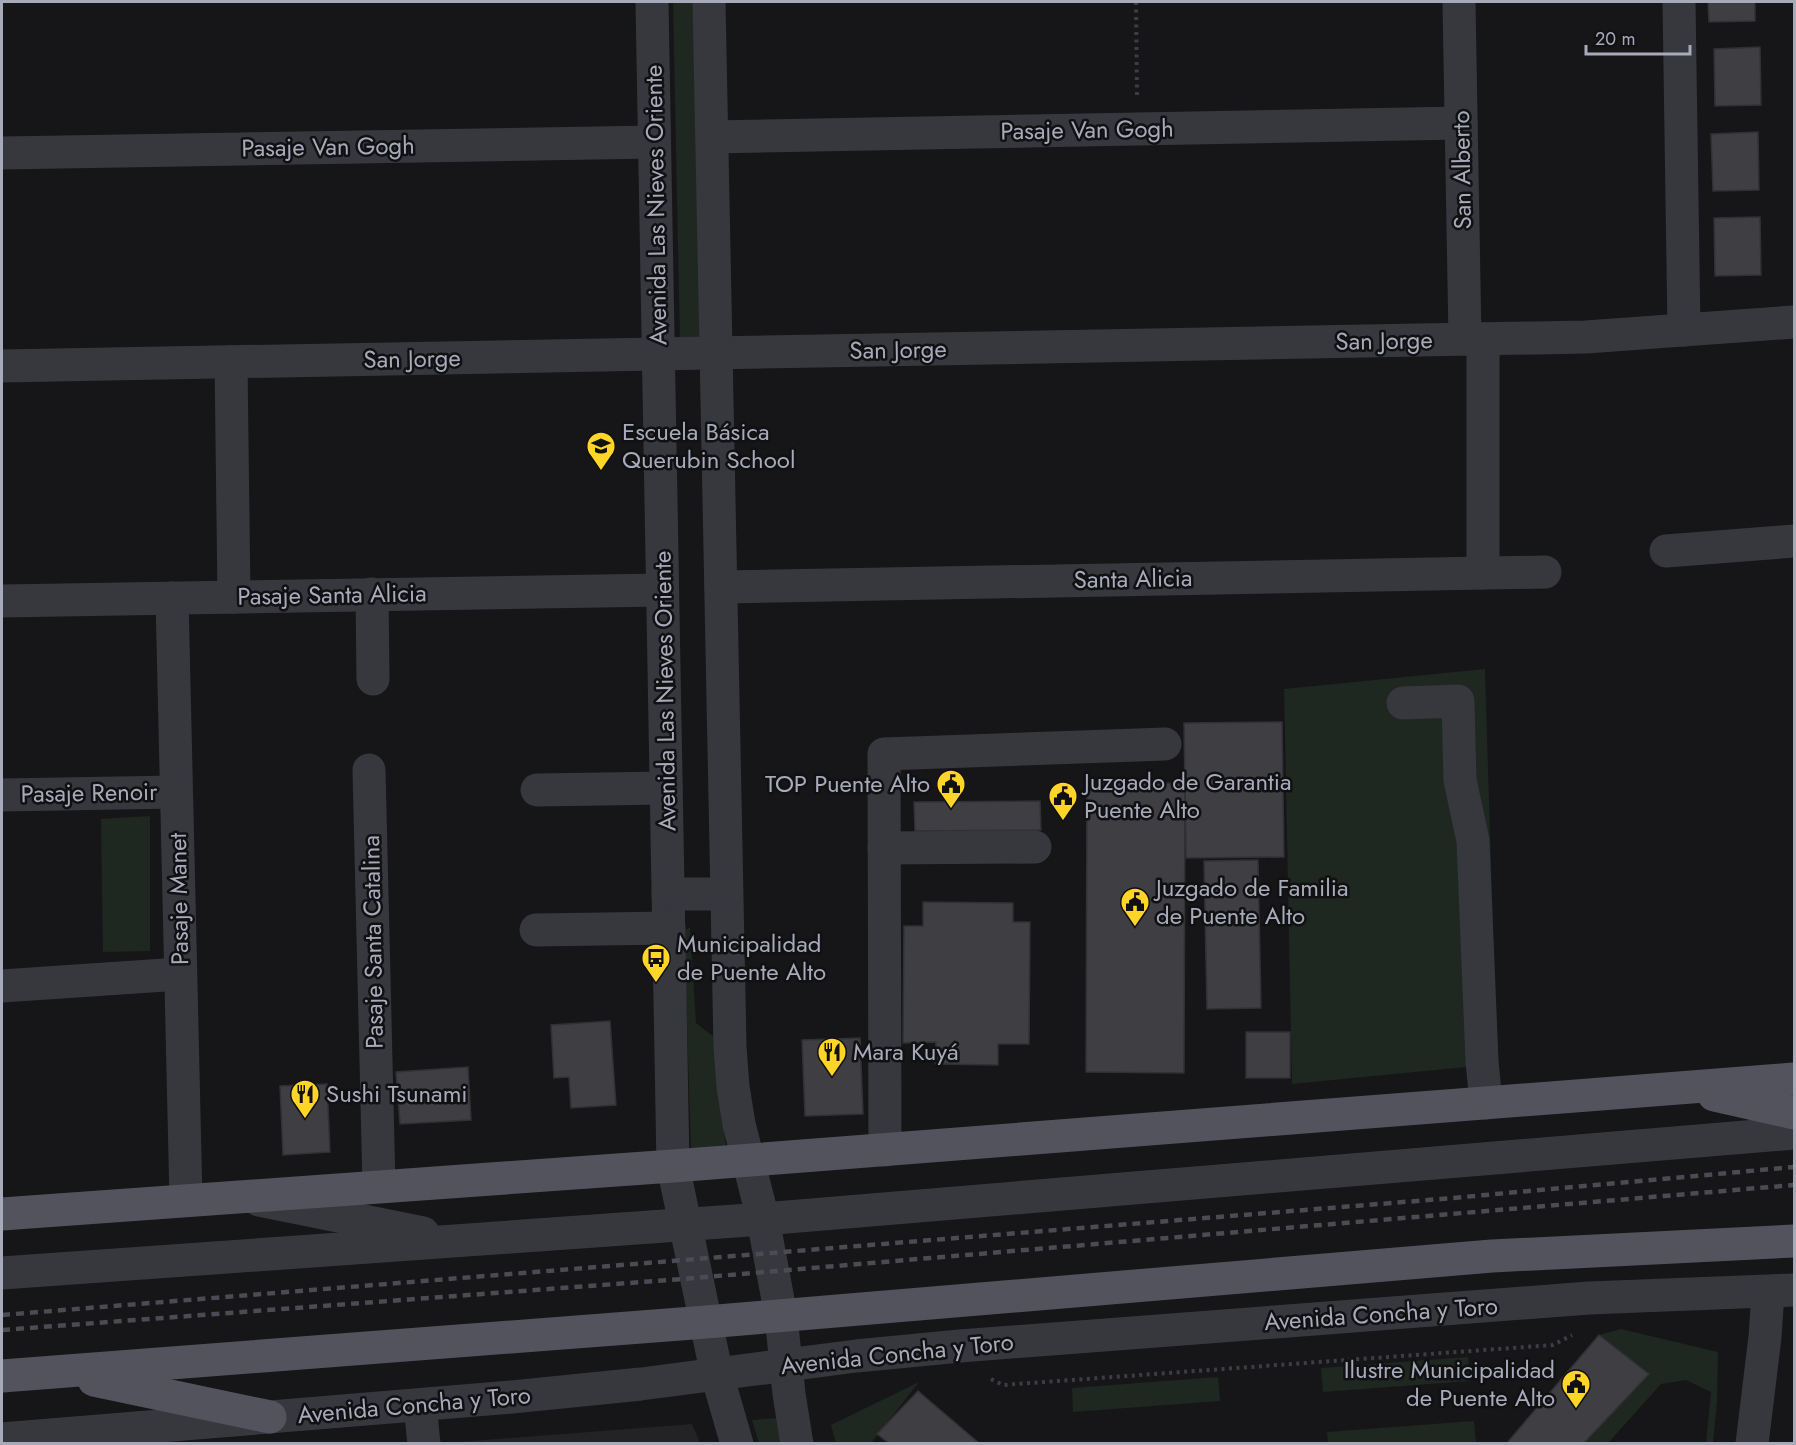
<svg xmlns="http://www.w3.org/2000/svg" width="1796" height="1445" font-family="Jost,sans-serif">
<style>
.built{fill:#232225}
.green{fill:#1e2720}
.building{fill:#3e3e43;stroke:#313035;stroke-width:1.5}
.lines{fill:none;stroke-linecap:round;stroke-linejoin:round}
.path{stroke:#3d3e45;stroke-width:4;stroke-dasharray:3 4.5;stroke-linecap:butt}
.minor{stroke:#37373e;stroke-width:33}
.major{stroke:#53535d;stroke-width:33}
.rail{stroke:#4a4b53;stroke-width:4.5;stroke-dasharray:8 6;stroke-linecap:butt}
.labels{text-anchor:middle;stroke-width:5;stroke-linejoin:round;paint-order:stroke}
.street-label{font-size:24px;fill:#a7aab9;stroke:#111113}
.poi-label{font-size:24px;fill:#a7aab9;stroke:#111113;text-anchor:start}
</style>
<rect width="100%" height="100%" fill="#161618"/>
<path class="built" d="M692,1424L700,1443H446Z"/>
<g class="green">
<path d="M673,2H695L703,342L680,341Z"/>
<path d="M1485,669L1497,1064L1292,1084L1284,689Z"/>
<path d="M150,816V951L103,952L101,819Z"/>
<path d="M690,927L696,1023L714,1037L726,1147L691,1150L684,931Z"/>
<path d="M1621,1329L1718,1352L1717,1402L1713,1443H1706L1711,1392L1686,1380L1661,1384L1608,1443L1583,1444L1649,1374L1599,1335Z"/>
<path d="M1468,1357L1470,1381L1323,1392L1321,1368Z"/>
<path d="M1218,1377L1220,1401L1073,1412L1072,1388Z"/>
<path d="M919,1382L871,1443H836L831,1425Z"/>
<path d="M779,1418L786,1443H759L752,1420Z"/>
<path d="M1474,1421L1476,1443H1328L1327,1432Z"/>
</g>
<g class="building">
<path d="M1708,2H1755V21L1709,22Z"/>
<path d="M1760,47L1761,105L1715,106L1714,49Z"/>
<path d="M1758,132L1759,190L1713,191L1711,134Z"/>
<path d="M1760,217L1761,275L1715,276L1714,218Z"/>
<path d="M1282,722L1284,857L1186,858L1184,723Z"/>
<path d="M1087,783H1185L1184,1073L1086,1072Z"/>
<path d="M1040,801L1041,830L915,831L914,802Z"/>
<path d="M1258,860L1261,1008L1207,1009L1204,861Z"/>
<path d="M923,902L1013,903V922H1030L1029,1044H998V1065L935,1064L936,1042L903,1043L904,926H923Z"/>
<path d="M610,1021L616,1105L571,1108L569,1077L554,1078L551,1025Z"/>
<rect x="1246" y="1032" width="44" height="46"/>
<path d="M860,1038L863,1114L805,1116L802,1040Z"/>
<path d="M468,1067L471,1120L400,1124L396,1072Z"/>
<path d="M327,1084L330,1152L283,1155L280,1086Z"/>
<path d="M1599,1335L1649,1374L1583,1444H1506Z"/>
<path d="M918,1391L980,1444H890L877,1434Z"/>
</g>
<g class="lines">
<g class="path">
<path d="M1136,2L1137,96"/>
<path d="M991,1379L1003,1385L1553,1345L1572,1335"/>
</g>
<g class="minor">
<path d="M652,2L673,1166L717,1375L737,1444"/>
<path d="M709,2L730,1047L733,1087L739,1124L763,1219L781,1316L789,1394L797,1444"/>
<path d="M1459,2L1465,339"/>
<path d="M1679,2L1684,330"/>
<path d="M712,137L1461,123"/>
<path d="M2,153L654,142"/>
<path d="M1483,339V573"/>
<path d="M231,362L234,597"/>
<path d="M2,366L1586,337L1794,322"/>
<path d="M1666,551L1794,541"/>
<path d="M721,587L1545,572"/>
<path d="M372,594L373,679"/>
<path d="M172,598L186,1200"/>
<path d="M2,601L662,590"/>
<path d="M1403,703L1458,701L1460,780L1473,841L1482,1061L1486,1103"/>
<path d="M369,770L379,1186"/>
<path d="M537,790L666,788"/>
<path d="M2,795L176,792"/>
<path d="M884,848L1035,847"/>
<path d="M668,894H726"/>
<path d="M536,930L669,928"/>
<path d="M2,986L180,974"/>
<path d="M885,1150L884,754L1165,744"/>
<path d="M259,1200L423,1233"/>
<path d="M2,1273L763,1219L1794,1133"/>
<path d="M420,1405L424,1444"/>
<path d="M2,1439L512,1397L641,1384L856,1356L960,1346L1589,1298L1794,1290"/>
<path d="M1752,1444L1765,1337L1768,1292"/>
</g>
<g class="major">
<path d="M1714,1095L1794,1113"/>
<path d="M2,1214L673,1166L1794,1079"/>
<path d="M2,1376L706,1322L1492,1256L1794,1241"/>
<path d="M94,1380L270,1417"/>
</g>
<g class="rail">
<path d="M2,1315L1441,1199L1794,1167"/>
<path d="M2,1330L682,1279L1794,1185"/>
</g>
</g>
<defs>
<g id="school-pin" transform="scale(1.5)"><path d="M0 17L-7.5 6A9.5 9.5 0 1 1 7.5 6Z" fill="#ffd627" stroke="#111113"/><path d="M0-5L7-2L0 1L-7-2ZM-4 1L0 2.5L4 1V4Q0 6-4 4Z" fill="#111"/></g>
<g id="civic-pin" transform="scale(1.5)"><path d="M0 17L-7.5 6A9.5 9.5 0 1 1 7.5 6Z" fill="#ffd627" stroke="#111113"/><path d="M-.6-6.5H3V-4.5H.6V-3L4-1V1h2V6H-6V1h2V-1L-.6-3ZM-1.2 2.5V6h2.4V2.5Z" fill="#111"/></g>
<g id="bus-pin" transform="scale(1.5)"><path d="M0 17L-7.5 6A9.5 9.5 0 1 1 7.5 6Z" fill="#ffd627" stroke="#111113"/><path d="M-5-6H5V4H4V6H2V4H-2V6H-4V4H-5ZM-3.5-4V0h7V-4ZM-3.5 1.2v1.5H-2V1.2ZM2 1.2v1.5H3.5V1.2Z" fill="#111"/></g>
<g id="restaurant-pin" transform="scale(1.5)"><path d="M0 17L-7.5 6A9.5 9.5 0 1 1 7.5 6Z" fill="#ffd627" stroke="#111113"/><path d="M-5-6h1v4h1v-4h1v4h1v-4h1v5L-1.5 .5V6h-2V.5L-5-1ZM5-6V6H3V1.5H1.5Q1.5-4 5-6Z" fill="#111"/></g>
</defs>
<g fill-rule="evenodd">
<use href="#school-pin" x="601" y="446"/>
<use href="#civic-pin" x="951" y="784"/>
<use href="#civic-pin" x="1063" y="796"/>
<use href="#civic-pin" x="1135" y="902"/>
<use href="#bus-pin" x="656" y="958"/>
<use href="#restaurant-pin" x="832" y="1052"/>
<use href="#restaurant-pin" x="305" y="1094"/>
<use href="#civic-pin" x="1576" y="1384"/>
</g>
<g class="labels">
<g class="street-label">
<text transform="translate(1087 130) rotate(-1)" y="8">Pasaje Van Gogh</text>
<text transform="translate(328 147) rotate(-1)" y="8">Pasaje Van Gogh</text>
<text transform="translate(1462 170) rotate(-91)" y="8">San Alberto</text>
<text transform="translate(656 205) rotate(-91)" y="8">Avenida Las Nieves Oriente</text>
<text transform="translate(1384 341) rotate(-1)" y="8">San Jorge</text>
<text transform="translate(898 350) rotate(-1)" y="8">San Jorge</text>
<text transform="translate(412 359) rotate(-1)" y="8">San Jorge</text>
<text transform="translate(1133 579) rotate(-1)" y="8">Santa Alicia</text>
<text transform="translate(332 595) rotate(-1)" y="8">Pasaje Santa Alicia</text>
<text transform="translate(665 691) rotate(-91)" y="8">Avenida Las Nieves Oriente</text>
<text transform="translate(89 793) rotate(-1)" y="8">Pasaje Renoir</text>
<text transform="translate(179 899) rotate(-91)" y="8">Pasaje Manet</text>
<text transform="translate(373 942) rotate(-91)" y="8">Pasaje Santa Catalina</text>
<text transform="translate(1381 1314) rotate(-4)" y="8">Avenida Concha y Toro</text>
<text transform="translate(897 1354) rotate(-6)" y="8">Avenida Concha y Toro</text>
<text transform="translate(414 1405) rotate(-5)" y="8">Avenida Concha y Toro</text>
</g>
<g class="poi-label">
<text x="622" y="440">Escuela Básica<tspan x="622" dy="28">Querubin School</tspan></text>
<text x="1084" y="790">Juzgado de Garantia<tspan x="1084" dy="28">Puente Alto</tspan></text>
<text x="930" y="792" text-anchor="end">TOP Puente Alto</text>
<text x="1156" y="896">Juzgado de Familia<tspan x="1156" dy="28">de Puente Alto</tspan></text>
<text x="677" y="952">Municipalidad<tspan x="677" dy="28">de Puente Alto</tspan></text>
<text x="853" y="1060">Mara Kuyá</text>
<text x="326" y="1102">Sushi Tsunami</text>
<text x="1555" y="1378" text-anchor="end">Ilustre Municipalidad<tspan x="1555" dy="28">de Puente Alto</tspan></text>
</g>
</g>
<rect width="1796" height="1445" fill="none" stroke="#a7aab9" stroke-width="6"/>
<path d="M1586 45v9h104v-9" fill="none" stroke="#a7aab9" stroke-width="3"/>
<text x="1595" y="45" font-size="18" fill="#a7aab9" stroke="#111113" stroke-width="4.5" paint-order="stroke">20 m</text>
</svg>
